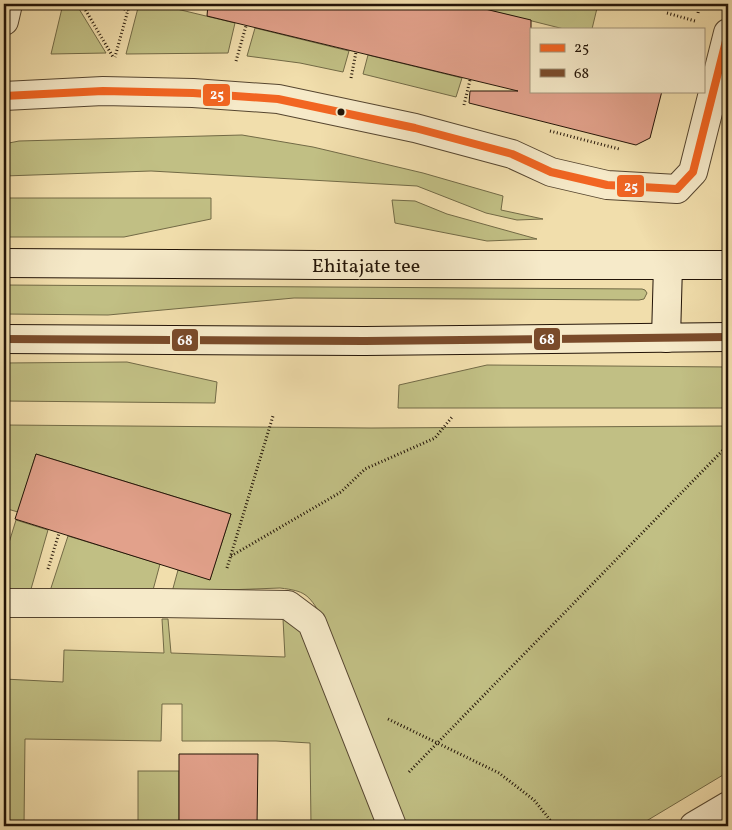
<svg xmlns="http://www.w3.org/2000/svg" width="732" height="830" font-family="Vollkorn,serif">
<style>
.green{fill:#c1bf84;stroke:#726a46}
.building{fill:#e2a18b;stroke:#231407}
.lines{fill:none;stroke-linecap:round;stroke-linejoin:round}
.street-casing{stroke:#564630;stroke-width:30}
.secondary-casing{stroke:#231407;stroke-width:30}
.path{stroke:#231407;stroke-width:3;stroke-dasharray:1 2.5;stroke-linecap:butt}
.street{stroke:#f6eac9;stroke-width:28}
.secondary{stroke:#f6eac9;stroke-width:28}
.bus-1-casing{stroke:#f6eac9;stroke-width:11}
.bus-2-casing{stroke:#f6eac9;stroke-width:11}
.bus-1{stroke:#f26522;stroke-width:8}
.bus-2{stroke:#7a4b2a;stroke-width:8}
.bus-dot{fill:#231407;stroke:#f6eac9;stroke-width:2}
.labels{text-anchor:middle;stroke-width:4;stroke-linejoin:round;paint-order:stroke}
.street-label{font-size:20px;fill:#231407;stroke:#f6eac9}
.line-badge{stroke:#f6eac9;stroke-width:2}
.badge-label{font-size:14px;text-anchor:middle;font-weight:bold;fill:#fff}
</style>
<rect width="100%" height="100%" fill="#f1deac"/>
<filter id="stains"><feTurbulence type="fractalNoise" baseFrequency=".004" numOctaves="4"/><feColorMatrix values="0 0 0 0 .2 0 0 0 0 .09 0 0 0 0 .02 0 0 0 .5 -.17"/></filter>
<radialGradient id="worn" r=".72"><stop offset=".6" stop-color="#630" stop-opacity="0"/><stop offset="1" stop-color="#630" stop-opacity=".3"/></radialGradient>
<g class="green">
<path d="M63,4H76L106,53L51,54Z"/>
<path d="M139,4H156L235,23L228,53L126,54Z"/>
<path d="M464,4H598L592,29H564Z"/>
<path d="M255,28L349,51L343,72L300,63L247,56Z"/>
<path d="M368,55L462,78L456,97L363,74Z"/>
<path d="M242,135L313,147L423,173L503,196L501,210L543,219L517,220L486,213L417,186L151,171L4,176V144L19,141Z"/>
<path d="M4,198H211V219L124,237H4Z"/>
<path d="M392,200L415,201L447,214L537,239L487,241L395,223Z"/>
<path d="M4,285L642,289L645,290L647,293L644,299L639,300L294,298L108,315L4,314Z"/>
<path d="M127,362L217,382L215,403L4,401V363Z"/>
<path d="M487,365L728,367V408H398L399,385Z"/>
<path d="M4,425L371,428L728,426V772L638,826H404L321,615C308,594 305,591 280,588L172,592L178,570L210,579L231,514L36,454L18,512L4,508Z"/>
<path d="M16,520L48,530L31,589H4V559Z"/>
<path d="M68,536L160,564L153,590L50,591Z"/>
<path d="M162,619H168L171,653L285,657L283,619L294,620L301,625L379,826H311L310,743L276,741H182V704H162L161,741L25,739L24,826H4V679L63,682L64,650L164,653Z"/>
<rect x="138" y="771" width="41" height="55"/>
</g>
<g class="building">
<path d="M208,4H464L531,20V91H662L650,138L636,145L469,103L470,91H518L207,16Z"/>
<path d="M36,454L231,514L210,580L15,519Z"/>
<path d="M179,754H258L257,826H179Z"/>
</g>
<g class="lines">
<g class="street-casing">
<g id="street">
<path d="M4,21L8,4"/>
<path d="M4,96L103,91L193,93L278,99L415,128L512,154L551,172L607,185L677,189L693,172L728,33"/>
<path d="M4,603H160L288,605L312,623L392,826"/>
<path d="M694,826L728,806"/>
</g>
</g>
<g class="secondary-casing">
<g id="secondary">
<path d="M4,263L319,265H728"/>
<path d="M666,338L668,265"/>
<path d="M4,339L365,341L728,337"/>
</g>
</g>
<g class="path">
<path d="M82,4L113,57"/>
<path d="M100,4L128,10L115,57"/>
<path d="M667,13L695,21"/>
<path d="M698,13L700,4"/>
<path d="M236,61L246,26"/>
<path d="M351,78L356,52"/>
<path d="M464,105L470,80"/>
<path d="M550,131L619,149"/>
<path d="M231,556L341,492L365,469L435,438L452,417"/>
<path d="M227,568L273,416"/>
<path d="M48,569L59,533"/>
<path d="M388,719L499,773L534,800L555,826"/>
<path d="M409,772L728,445"/>
<path d="M650,826L659,821"/>
</g>
<use href="#street" class="street"/>
<use href="#secondary" class="secondary"/>
<g class="bus-1-casing">
<path id="bus-1" d="M4,96L103,91L193,93L278,99L415,128L512,154L551,172L607,185L677,189L693,172L728,33"/>
</g>
<g class="bus-2-casing">
<path id="bus-2" d="M4,339L365,341L728,337"/>
</g>
<use href="#bus-1" class="bus-1"/>
<use href="#bus-2" class="bus-2"/>
</g>
<circle class="bus-dot" cx="341" cy="112" r="4.5"/>
<g class="labels">
<g class="street-label">
<text x="366" y="272">Ehitajate tee</text>
</g>
</g>
<g class="line-badge">
<rect x="202" y="83" width="29" height="24" rx="5" fill="#f26522"/>
<rect x="616" y="174" width="29" height="24" rx="5" fill="#f26522"/>
<rect x="533" y="327" width="28" height="24" rx="5" fill="#7a4b2a"/>
<rect x="171" y="328" width="28" height="24" rx="5" fill="#7a4b2a"/>
</g>
<g class="badge-label">
<text x="217" y="99">25</text>
<text x="631" y="191">25</text>
<text x="547" y="344">68</text>
<text x="185" y="345">68</text>
</g>
<rect width="732" height="830" fill="none" stroke="#f1deac" stroke-width="20"/>
<rect x="5" y="5" width="722" height="820" fill="none" stroke="#231407" stroke-width="2.5"/>
<rect x="10" y="10" width="712" height="810" fill="none" stroke="#231407"/>
<rect x="530" y="28" width="175" height="65" fill="#f6eac9" stroke="#a2947b"/>
<rect x="540" y="44" width="25" height="8" fill="#f26522" stroke="#a2947b"/>
<text x="574" y="52" font-size="15" fill="#231407">25</text>
<rect x="540" y="69" width="25" height="8" fill="#7a4b2a" stroke="#a2947b"/>
<text x="574" y="78" font-size="15" fill="#231407">68</text>
<rect width="100%" height="100%" filter="url(#stains)"/>
<rect width="100%" height="100%" fill="url(#worn)"/>
</svg>
